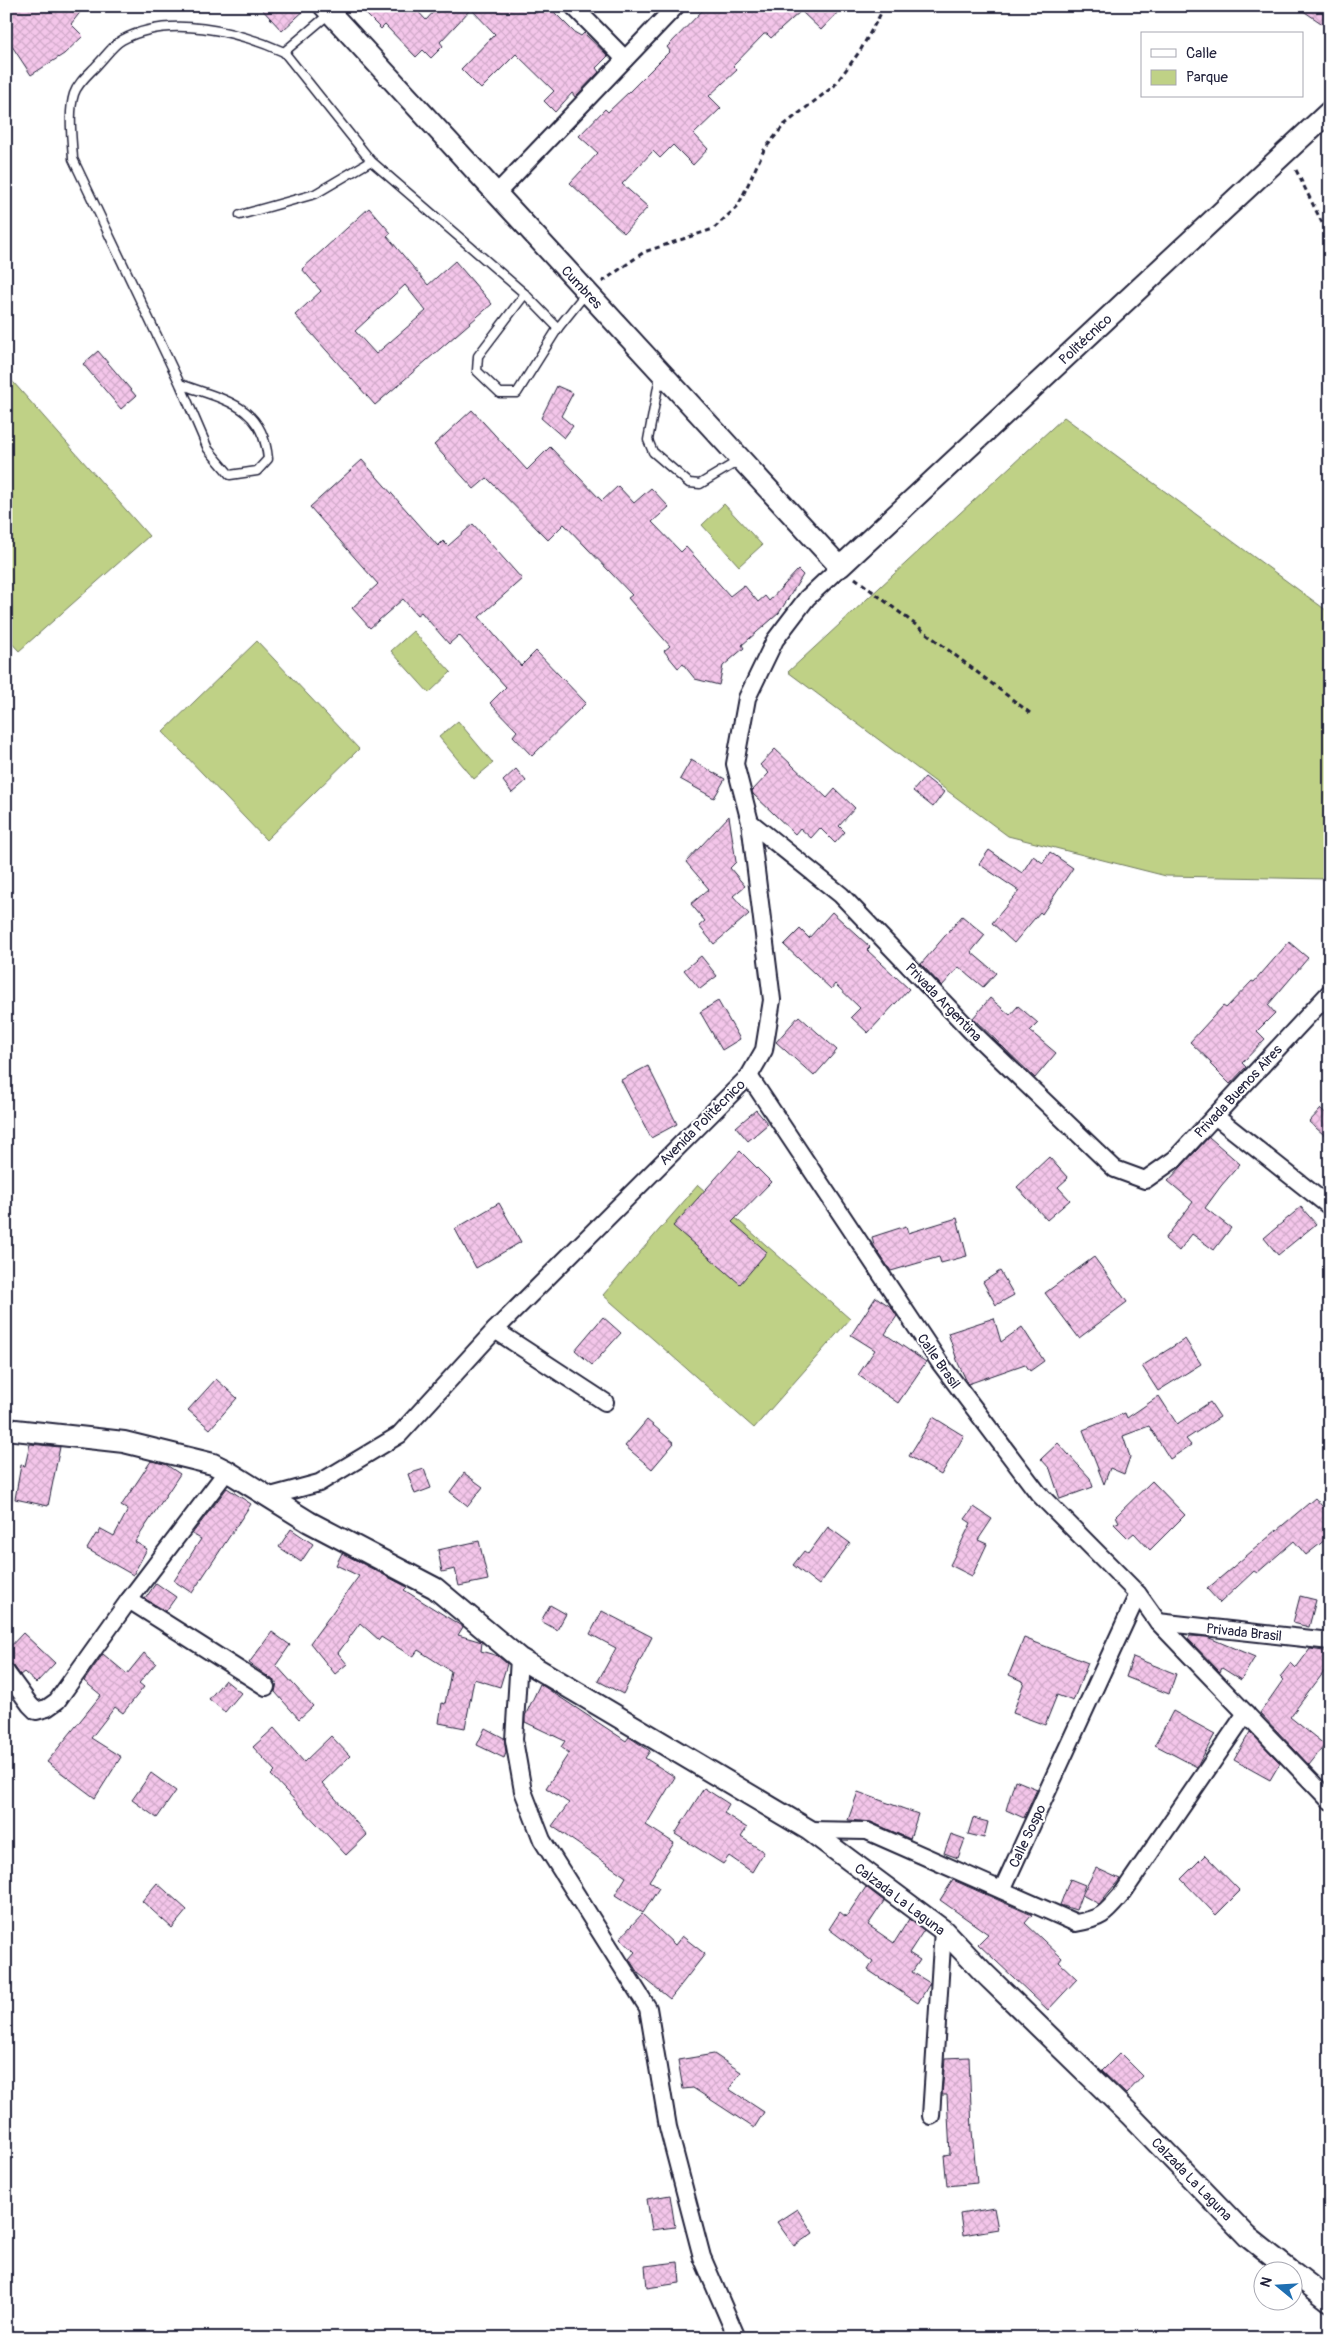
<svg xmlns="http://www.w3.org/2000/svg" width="1336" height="2344" font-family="Pangolin,sans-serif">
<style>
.green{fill:#bfd186;stroke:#707a60}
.building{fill:url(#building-cross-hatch);stroke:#22223b;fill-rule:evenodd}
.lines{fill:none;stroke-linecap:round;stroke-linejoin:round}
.service-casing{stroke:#22223b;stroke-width:11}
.minor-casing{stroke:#22223b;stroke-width:20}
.tertiary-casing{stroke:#22223b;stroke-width:24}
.path{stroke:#22223b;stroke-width:3;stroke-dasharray:5 4;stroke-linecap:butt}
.service{stroke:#fff;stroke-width:8}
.minor{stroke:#fff;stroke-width:16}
.tertiary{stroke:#fff;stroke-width:20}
.labels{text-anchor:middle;stroke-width:4;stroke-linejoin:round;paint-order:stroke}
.street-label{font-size:14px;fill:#22223b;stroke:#fff}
</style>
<defs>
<pattern id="building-cross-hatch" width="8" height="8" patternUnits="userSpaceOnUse" patternTransform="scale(1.25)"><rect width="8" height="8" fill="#f4c6ea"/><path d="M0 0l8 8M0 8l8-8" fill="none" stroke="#d1aaca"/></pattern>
</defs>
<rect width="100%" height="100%" fill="#fff"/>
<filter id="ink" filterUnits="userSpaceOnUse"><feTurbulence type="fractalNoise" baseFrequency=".02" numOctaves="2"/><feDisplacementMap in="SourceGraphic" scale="10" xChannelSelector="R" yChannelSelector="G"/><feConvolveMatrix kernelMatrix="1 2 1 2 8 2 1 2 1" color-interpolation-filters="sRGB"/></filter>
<g filter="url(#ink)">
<g class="green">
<path d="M6,374L149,536L19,651L6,637Z"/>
<path d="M1064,417L1330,613V879L1166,876L1008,836L788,672Z"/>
<path d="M724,504L762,545L739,566L702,525Z"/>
<path d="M413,631L451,672L429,693L391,651Z"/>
<path d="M257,641L359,749L266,840L163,732Z"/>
<path d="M458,721L493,763L474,779L439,737Z"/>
<path d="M698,1185L850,1319L754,1428L603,1295Z"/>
</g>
<g class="building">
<path d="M6,6H85L71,24L83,36L64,54L31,75L6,37Z"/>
<path d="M259,6H309L282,31Z"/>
<path d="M358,6H413L426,20L439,6H528L536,13L542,6H548L574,32L581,36L584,33L608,56L596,68L599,72L575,97L572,93L555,112L544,101L554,91L516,54L481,89L461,69L495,34L471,9L440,42L443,46L431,58L423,50L416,57L385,25L381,29Z"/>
<path d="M707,6H844L821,30L801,11L771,38L767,34H764L733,66L737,70L709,96L721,108L694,134L708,149L693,165L673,145L660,158L653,151L622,184L648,207L624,233L570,183L598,153L579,136L605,109L608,112L630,91L670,51L667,47Z"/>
<path d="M1296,6H1330V29Z"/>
<path d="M369,208L391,233L387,236L428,285L455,261L492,304L375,405L295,315L321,291L302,269ZM405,285L426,311L376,354L355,331Z"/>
<path d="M98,351L136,396L121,409L83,364Z"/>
<path d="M557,386L573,393L561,416L573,426L564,438L541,418Z"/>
<path d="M472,410L527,470L550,447L602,501L618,486L634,503L651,488L669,507L652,522L681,552L686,547L730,596L744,585L758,602L765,596L769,601L798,570L803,575L779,613L742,645L744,648L723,666L719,685L695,679L683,664L678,668L664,651L670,646L628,598L632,595L564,524L548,540L487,478L474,489L434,445Z"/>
<path d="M362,460L438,546L443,541L448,546L473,524L522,579L479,617L521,666L536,651L586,703L532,756L513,736L517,731L490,703L506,687L459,635L449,644L421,612L417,615L403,599L370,628L352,608L378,584L310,507Z"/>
<path d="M775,749L827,798L835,789L855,808L839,826L845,832L835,843L820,828L811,838L800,828L795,834L753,794L752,791L769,773L760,765Z"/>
<path d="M691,760L725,779L714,798L680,779Z"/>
<path d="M516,769L526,781L512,793L503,781Z"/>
<path d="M925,777L944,792L933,807L913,791Z"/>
<path d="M729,816L736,862L730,868L745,886L733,896L749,914L714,944L699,926L705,921L691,904L709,889L686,862Z"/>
<path d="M989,850L1022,873L1033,856L1043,863L1050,852L1073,868L1042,914L1040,912L1014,943L992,923L1019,891L979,864Z"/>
<path d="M832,912L870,947L867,950L909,989L868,1033L851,1017L860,1008L835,984L831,989L784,945L800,929L809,938Z"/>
<path d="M962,916L985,935L971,952L996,973L983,987L959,967L942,986L921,964Z"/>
<path d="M1289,942L1308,958L1268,1005L1275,1013L1257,1031L1265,1039L1242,1063L1246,1067L1230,1084L1210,1064L1212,1063L1190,1042L1223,1006L1226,1008L1252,981L1254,982Z"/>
<path d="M701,956L717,976L700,989L684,970Z"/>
<path d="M990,998L1010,1015L1018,1006L1038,1023L1030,1031L1056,1053L1035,1078L973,1018Z"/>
<path d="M718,1001L740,1039L722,1050L700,1012Z"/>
<path d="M799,1016L837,1050L814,1076L776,1042Z"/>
<path d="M648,1066L677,1124L651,1138L621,1080Z"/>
<path d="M1321,1109L1330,1117V1140L1309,1122Z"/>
<path d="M756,1110L768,1124L748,1141L736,1127Z"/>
<path d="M1209,1137L1240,1164L1221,1186L1205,1208L1231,1228L1214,1250L1192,1234L1179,1251L1165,1239L1193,1202L1168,1181Z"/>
<path d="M740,1151L771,1182L732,1222L767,1252L740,1284L673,1226Z"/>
<path d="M1049,1157L1068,1178L1058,1187L1070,1200L1047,1220L1017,1187Z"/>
<path d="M499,1203L521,1242L476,1268L455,1229Z"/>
<path d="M1301,1207L1316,1224L1278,1255L1264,1238Z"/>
<path d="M957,1218L967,1256L941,1263L939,1257L891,1271L874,1246L872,1237L906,1226L908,1233Z"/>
<path d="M1094,1257L1127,1302L1079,1338L1045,1293Z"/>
<path d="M1000,1271L1014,1295L996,1305L983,1282Z"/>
<path d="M876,1297L891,1307L897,1316L885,1334L926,1362L898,1403L858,1375L875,1350L851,1335Z"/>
<path d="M603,1317L621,1333L592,1365L575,1350Z"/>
<path d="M994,1318L1001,1342L1022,1327L1044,1361L1030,1371L1025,1364L968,1384L958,1363L948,1333Z"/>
<path d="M1185,1339L1201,1364L1158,1391L1142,1366Z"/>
<path d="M216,1379L237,1398L210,1429L188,1410Z"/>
<path d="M1159,1396L1177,1424L1210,1402L1220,1417L1186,1439L1191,1445L1170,1459L1149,1426L1123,1436L1130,1457L1124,1474L1110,1468L1104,1484L1083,1430L1125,1413L1127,1418Z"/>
<path d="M933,1417L964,1436L941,1475L909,1456Z"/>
<path d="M647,1420L674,1443L652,1469L625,1446Z"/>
<path d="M1058,1443L1090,1478L1093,1487L1060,1499L1050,1469L1041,1459Z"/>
<path d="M30,1444L60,1447L48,1506L15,1499L21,1465L25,1466Z"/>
<path d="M151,1461L165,1464L180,1474L135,1542L147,1549L133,1575L87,1549L96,1534L98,1535L101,1529L114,1536L128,1510L121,1506Z"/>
<path d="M424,1469L431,1488L415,1494L408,1474Z"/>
<path d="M464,1473L483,1487L468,1506L450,1492Z"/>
<path d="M1152,1481L1185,1515L1150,1550L1134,1533L1128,1538L1114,1524L1119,1522L1116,1516Z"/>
<path d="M227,1488L251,1504L192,1593L174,1581L201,1539L192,1534Z"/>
<path d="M1315,1498L1330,1515V1536L1306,1555L1294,1541L1257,1573L1254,1571L1220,1603L1207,1589Z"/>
<path d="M974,1507L992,1519L978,1540L987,1544L972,1576L950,1565L971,1523L965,1519Z"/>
<path d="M828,1527L850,1543L819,1585L793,1565L804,1551L808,1554Z"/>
<path d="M291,1529L313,1544L301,1562L279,1547Z"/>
<path d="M479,1541L488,1580L459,1586L455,1569L442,1572L438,1550Z"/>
<path d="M342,1553L407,1587L404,1590L463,1627L458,1635L482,1642L481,1651L498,1656L507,1664L500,1687L474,1679L465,1728L439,1723L442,1703L445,1704L451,1671L418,1650L413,1657L381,1637L379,1640L360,1623L338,1653L347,1664L335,1674L310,1643L359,1576L336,1565Z"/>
<path d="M156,1583L176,1597L166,1611L145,1599Z"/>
<path d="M1300,1596L1316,1600L1309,1627L1293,1623Z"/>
<path d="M550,1605L566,1614L557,1630L541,1621Z"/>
<path d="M602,1611L652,1637L623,1694L598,1681L616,1648L590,1634Z"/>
<path d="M272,1632L290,1645L276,1665L313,1706L299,1719L275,1692L277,1683L249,1663Z"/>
<path d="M23,1633L55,1663L36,1683L24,1672L20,1675L14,1666L6,1662V1651Z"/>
<path d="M1190,1636L1207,1637L1255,1657L1241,1680L1222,1668L1220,1672L1188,1639Z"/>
<path d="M1024,1638L1088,1663L1073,1701L1057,1695L1045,1725L1013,1713L1024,1682L1009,1675Z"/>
<path d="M1310,1649L1330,1652V1664L1290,1717L1325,1745L1309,1765L1260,1713L1283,1680L1280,1677L1291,1663L1296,1668Z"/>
<path d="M144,1653L156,1663L139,1683L144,1687L123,1713L115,1707L91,1738L121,1757L95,1798L47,1762L101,1695L84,1681L103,1654L127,1674Z"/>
<path d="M1133,1657L1176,1674L1169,1694L1126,1677Z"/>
<path d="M225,1680L241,1693L225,1712L209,1699Z"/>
<path d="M540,1684L626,1741L629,1737L650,1751L645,1758L675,1777L646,1825L674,1843L649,1881L659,1888L643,1913L615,1895L626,1877L552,1826L569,1803L546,1788L569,1753L561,1747L565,1741L525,1722V1716Z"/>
<path d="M1173,1711L1215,1734L1197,1767L1155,1745Z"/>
<path d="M274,1728L304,1762L331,1736L350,1756L322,1783L367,1835L346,1855L271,1775L275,1771L253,1747Z"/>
<path d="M485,1728L504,1738L506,1753L504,1758L477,1745Z"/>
<path d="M1250,1732L1280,1763L1270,1780L1234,1760Z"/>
<path d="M151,1773L176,1791L157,1818L132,1800Z"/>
<path d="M1015,1780L1037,1789L1024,1818L1006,1810Z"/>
<path d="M704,1788L729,1804L724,1813L747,1828L741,1837L764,1852L752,1872L729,1856L723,1864L675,1834Z"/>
<path d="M858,1792L918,1814L910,1839L871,1822L848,1820Z"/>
<path d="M973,1818L988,1822L984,1838L968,1834Z"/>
<path d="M951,1834L965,1839L958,1858L944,1853Z"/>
<path d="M1205,1855L1240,1891L1216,1915L1181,1879Z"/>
<path d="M1096,1868L1120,1879L1099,1904L1082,1895Z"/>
<path d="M1070,1879L1085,1885L1076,1910L1060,1905Z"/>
<path d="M953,1880L1032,1915L1025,1923L1062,1958L1059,1962L1077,1979L1048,2010L978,1944L988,1934L940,1900Z"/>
<path d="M157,1883L187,1910L172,1928L142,1901Z"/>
<path d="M866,1887L884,1901L868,1925L894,1943L909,1919L924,1930L909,1953L920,1960L912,1972L930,1983L918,2003L868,1970L873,1962L829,1929L840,1912L846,1917Z"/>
<path d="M642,1914L675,1945L682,1936L705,1954L670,1999L638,1973L629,1959L635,1952L620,1938Z"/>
<path d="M1120,2053L1143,2076L1126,2094L1102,2071Z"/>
<path d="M714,2054L741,2072L729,2089L764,2112L754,2128L693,2088L683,2089L678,2060Z"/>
<path d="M969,2057L972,2131L977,2183L947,2186L944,2155L950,2154L947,2095H942L945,2058Z"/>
<path d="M670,2195L675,2227L652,2230L647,2199Z"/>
<path d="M994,2208L998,2229L963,2235L960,2214Z"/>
<path d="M797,2209L813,2233L794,2246L777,2222Z"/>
<path d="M678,2262L680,2283L647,2288L645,2266Z"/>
</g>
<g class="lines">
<g class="service-casing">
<g id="service">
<path d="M284,52L371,161L525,294L558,328L586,293"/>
<path d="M240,215L315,194L371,161"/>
<path d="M525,294L478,356L477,371L500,393H517L558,328"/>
<path d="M660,376L648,440L653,452L689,483L700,484L740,460"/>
<path d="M180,384C223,400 263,404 268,459L257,471L230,475L208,449L180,384L73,159C72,139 68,113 74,94C78,82 90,73 98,64C105,57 113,45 122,40C169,14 237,31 284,52L329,14"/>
</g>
</g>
<g class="minor-casing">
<g id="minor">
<path d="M573,6L625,59"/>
<path d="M496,194L676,6"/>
<path d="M750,822L841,895L971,1031L1115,1169L1145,1180L1175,1159L1330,992"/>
<path d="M749,1076L940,1363L1038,1493L1138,1594L1158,1622L1330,1801"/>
<path d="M1215,1116L1330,1207"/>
<path d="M495,1330L605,1402"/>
<path d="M267,1497L319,1483L399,1435L495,1330L749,1076L764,1050L772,1000L750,822L735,764L747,698L775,640L807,598L840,567"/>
<path d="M129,1600L266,1687"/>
<path d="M1158,1622L1330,1641"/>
<path d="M519,1658L514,1740L523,1791L542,1840L648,2008L668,2127L702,2257L737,2338"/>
<path d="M6,1672L30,1705L36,1711L47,1708L57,1701L129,1600L227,1471"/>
<path d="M809,1830L867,1831L1076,1923C1103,1918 1105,1914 1122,1894L1246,1713"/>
<path d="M1002,1890L1138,1594"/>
<path d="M931,2116L943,1930"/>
</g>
</g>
<g class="tertiary-casing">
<g id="tertiary">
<path d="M324,6L840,567L1330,111"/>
<path d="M6,1429L124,1442L213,1464L227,1471L309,1522L435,1588L519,1658L809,1830L943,1930L984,1973L1130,2115L1248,2237L1292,2272"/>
<path d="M1294,2273L1330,2301"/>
</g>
</g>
<g class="path">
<path d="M1296,170L1330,239"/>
<path d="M602,282L644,252L713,229L738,206L764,150L784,125L834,86L860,51L885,6"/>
<path d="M855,578L1030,713"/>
</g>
<use href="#service" class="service"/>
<use href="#minor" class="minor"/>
<use href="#tertiary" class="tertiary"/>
</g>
</g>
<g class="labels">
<g class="street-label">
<text transform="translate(582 287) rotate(47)" y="5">Cumbres</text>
<text transform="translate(1085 339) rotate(-43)" y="5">Politécnico</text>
<text transform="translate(944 1002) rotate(46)" y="5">Privada Argentina</text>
<text transform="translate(1238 1091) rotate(-47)" y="5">Privada Buenos Aires</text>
<text transform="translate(702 1122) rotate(-45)" y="5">Avenida Politécnico</text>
<text transform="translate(939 1361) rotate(55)" y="5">Calle Brasil</text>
<text transform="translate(1244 1632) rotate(6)" y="5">Privada Brasil</text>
<text transform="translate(1027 1836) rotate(-65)" y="5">Calle Sospo</text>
<text transform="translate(900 1899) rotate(37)" y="5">Calzada La Laguna</text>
<text transform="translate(1192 2179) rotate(46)" y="5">Calzada La Laguna</text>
</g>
</g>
<rect width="1336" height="2344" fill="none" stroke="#fff" stroke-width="25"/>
<rect x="12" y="12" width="1311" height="2319" fill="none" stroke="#22223b" stroke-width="2" filter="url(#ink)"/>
<rect x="1141" y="32" width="162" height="65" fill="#ffffff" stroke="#a7a7b1"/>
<rect x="1151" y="49" width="25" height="8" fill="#ffffff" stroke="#a7a7b1"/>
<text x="1186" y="58" font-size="15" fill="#22223b">Calle</text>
<rect x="1151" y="70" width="25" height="15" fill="#bfd186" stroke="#a7a7b1"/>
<text x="1186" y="82" font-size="15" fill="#22223b">Parque</text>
<g transform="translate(1278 2286) rotate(288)"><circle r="24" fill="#ffffff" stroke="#a7a7b1"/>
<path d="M0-4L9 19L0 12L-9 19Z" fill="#1f6fb2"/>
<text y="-8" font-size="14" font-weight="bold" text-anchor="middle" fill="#22223b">N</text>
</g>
</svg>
